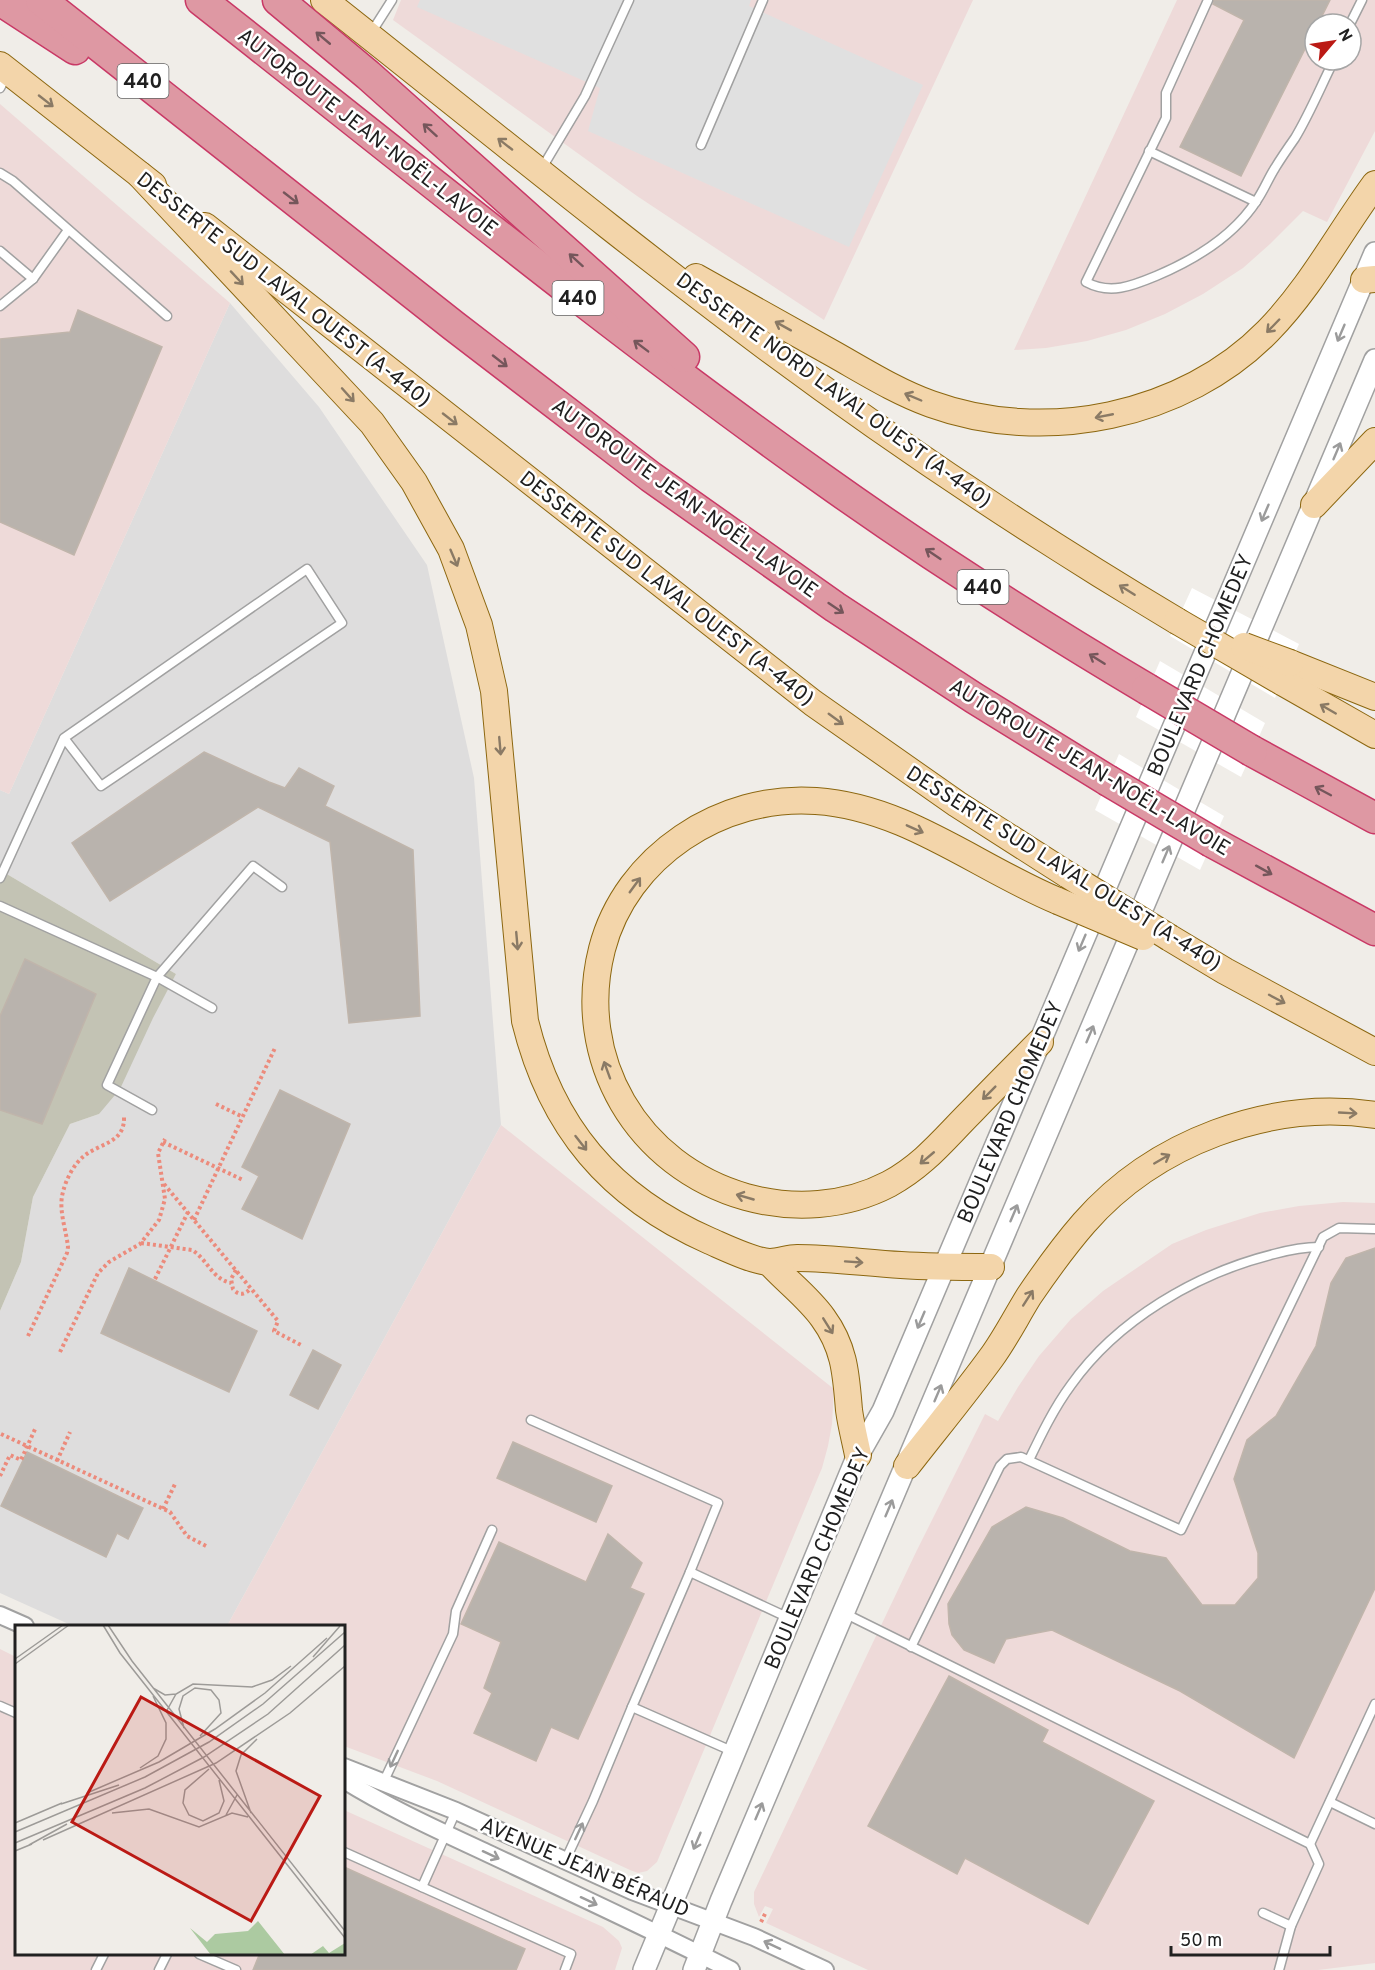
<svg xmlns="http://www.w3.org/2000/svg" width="1375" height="1970" font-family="Overpass,sans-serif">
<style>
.residential{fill:#dedddd}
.commercial{fill:#eedad9;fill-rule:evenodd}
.construction{fill:#c3c3b4}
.parking{fill:#e0e0e0}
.pier{fill:#fff}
.building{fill:#b9b3ad;stroke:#c0b5ab;stroke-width:1.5}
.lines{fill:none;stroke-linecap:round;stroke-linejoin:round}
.service-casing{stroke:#a1a1a1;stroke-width:11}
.minor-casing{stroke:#a1a1a1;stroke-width:20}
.tertiary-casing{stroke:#a1a1a1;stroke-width:24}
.primary-casing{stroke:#8c6710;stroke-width:28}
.motorway-casing{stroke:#c93966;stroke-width:33}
.path{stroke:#ec8b7c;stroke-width:4;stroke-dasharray:3 3;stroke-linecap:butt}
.service{stroke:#fff;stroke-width:8}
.minor{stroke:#fff;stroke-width:16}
.tertiary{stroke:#fff;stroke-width:21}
.primary{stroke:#f3d5aa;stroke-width:26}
.motorway{stroke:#de98a3;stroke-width:30}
.primary-bridge-casing{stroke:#8c6710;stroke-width:28;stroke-linecap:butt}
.motorway-bridge-casing{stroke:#c93966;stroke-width:33;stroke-linecap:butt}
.primary-bridge{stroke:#f3d5aa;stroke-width:26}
.motorway-bridge{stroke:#de98a3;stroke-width:30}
.oneway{stroke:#75565b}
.oneway2{stroke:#8a7a65}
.oneway3{stroke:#9b9b9b}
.labels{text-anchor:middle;stroke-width:5;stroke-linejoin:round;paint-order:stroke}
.shield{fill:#fff;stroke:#636363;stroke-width:1.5}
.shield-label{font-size:20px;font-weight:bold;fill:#202020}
.street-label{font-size:21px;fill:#202020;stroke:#fff}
.inset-road{fill:none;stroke:#9d9b98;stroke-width:1.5}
.view{fill:#bb1a15;fill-opacity:0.15;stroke:#bb1a15;stroke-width:3}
.inset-edge{fill:none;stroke:#202020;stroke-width:3}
</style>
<rect width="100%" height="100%" fill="#f0ede8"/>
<path class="residential" d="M230,303L319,407L427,565L474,778L501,1125L227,1626H73L0,1593V1311L21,1262L33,1197L70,1124L99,1114L176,974L0,870V790L9,794Z"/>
<g class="commercial">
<path d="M401,0H973L824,320L637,196L393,20Z"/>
<path d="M1177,0H1375V131L1327,222L1303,211L1270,244L1243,268L1203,294L1165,314L1126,330L1087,341L1046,348L1014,350ZM1315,24H1351V60H1315Z"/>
<path d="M0,104L230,303L9,794L0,790Z"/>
<path d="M501,1125L834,1389L832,1424L828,1446L822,1468L657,1862L647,1871L638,1873L630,1870L437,1781L344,1746V1626H227Z"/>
<path d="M1343,1202L1375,1203V1963L1318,1970H868L766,1923L773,1909L765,1906L759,1917L754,1904V1892L917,1550L985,1414L998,1421L1018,1387L1039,1356L1071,1319L1103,1291L1172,1244L1206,1230L1260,1213L1299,1206Z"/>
<path d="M0,1649L16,1657V1954H344V1810L603,1927L619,1941L622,1948L615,1970H0Z"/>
</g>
<path class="construction" d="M0,870L176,974L153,1018L120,1089L99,1114L70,1124L33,1197L21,1262L0,1311Z"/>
<path class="parking" d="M420,0H751L749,6L923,85L849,247L588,131L600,88L417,7Z"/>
<g class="pier">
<path d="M1192,588L1299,644L1275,698L1170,636Z"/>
<path d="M1160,661L1265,723L1241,777L1136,717Z"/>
<path d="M1119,754L1224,816L1200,870L1095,810Z"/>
</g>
<g class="building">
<path d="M1214,0H1330L1318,24H1315V29L1241,176L1180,147L1244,20L1213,4Z"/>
<path d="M78,310L162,347L74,555L0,522V339L70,332Z"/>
<path d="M204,752L269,782L285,788L299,768L334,786L325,806L413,850L420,1016L349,1023L330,842L258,807L110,901L72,843Z"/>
<path d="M25,959L96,994L42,1124L0,1110V1016Z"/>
<path d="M280,1090L350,1124L302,1239L242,1209L259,1176L242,1167Z"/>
<path d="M1375,1248V1588L1294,1758L1180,1691L1052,1630L1006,1639L994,1663L964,1650L952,1635L949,1624L948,1604L992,1527L1026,1507L1063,1518L1130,1551L1166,1558L1202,1605H1235L1258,1578V1553L1234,1479L1247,1440L1276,1416L1316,1346L1331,1283L1346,1258Z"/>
<path d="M129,1268L257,1331L229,1392L101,1333Z"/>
<path d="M313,1350L341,1365L318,1409L290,1395Z"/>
<path d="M513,1442L612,1486L596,1522L497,1478Z"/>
<path d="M27,1452L143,1508L128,1539L117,1533L106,1557L1,1506Z"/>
<path d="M608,1534L642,1563L630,1588L644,1594L578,1739L551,1727L536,1761L474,1733L492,1693L484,1688L501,1642L461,1624L499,1542L586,1582Z"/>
<path d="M949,1676L1048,1730L1042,1742L1154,1801L1088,1924L965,1858L957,1874L868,1826Z"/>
<path d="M344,1867L525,1949L516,1970H253L260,1953H344Z"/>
</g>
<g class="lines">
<g class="service-casing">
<g id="service">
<path d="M1208,0L1166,93V118L1086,282C1110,295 1132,286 1156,276C1194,260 1234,236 1257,200C1264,190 1268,179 1275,168C1281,158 1288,148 1295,138C1310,113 1321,86 1334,60"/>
<path d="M1350,24L1362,0"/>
<path d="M371,33L392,0"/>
<path d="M0,88L7,75"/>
<path d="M701,145L763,0"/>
<path d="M1149,151L1256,202"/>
<path d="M542,168L585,96L629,0"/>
<path d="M0,173L13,181L167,316"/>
<path d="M0,251L33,279L68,230"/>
<path d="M0,306L33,279"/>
<path d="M0,878L64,738L307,569L342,623L101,786L64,738"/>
<path d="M0,906L157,977L107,1085L152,1110"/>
<path d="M212,1008L157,977L253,866L282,887"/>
<path d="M531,1420L718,1503L690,1572"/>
<path d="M1029,1460C1041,1435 1054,1408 1071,1385C1117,1320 1197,1273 1274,1254C1289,1250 1303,1247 1319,1247"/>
<path d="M844,1613L1310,1844L1319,1864L1291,1926L1279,1970"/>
<path d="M911,1647L1000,1466L1007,1459L1021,1457L1181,1530L1323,1237L1339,1228L1375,1229"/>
<path d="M0,1706L16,1713"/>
<path d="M734,1752L632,1707L690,1572L789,1618"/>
<path d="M383,1783L453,1634L456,1611L492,1530"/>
<path d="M1330,1802L1375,1824"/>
<path d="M1310,1844L1375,1704"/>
<path d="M344,1852L571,1954L565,1970"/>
<path d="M565,1861L593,1801L632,1707"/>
<path d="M422,1887L456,1811"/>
<path d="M1263,1913L1291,1926"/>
<path d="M199,1954L236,1970"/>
<path d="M96,1970L104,1954"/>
<path d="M159,1970L167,1954"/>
</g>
</g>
<g class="minor-casing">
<g id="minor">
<path d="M0,1615L25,1626"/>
<path d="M344,1767L456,1811L632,1891L754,1937L825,1970"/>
<path d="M344,1780C389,1808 438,1830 487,1853C568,1891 650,1929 731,1970"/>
</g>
</g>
<g class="tertiary-casing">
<g id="tertiary">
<path d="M644,1970L858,1455L883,1411L1375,253"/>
<path d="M694,1970L721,1901L1375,360"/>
</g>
</g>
<g class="primary-casing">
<g id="primary">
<path d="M324,0C471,116 616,235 766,347C898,445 1036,537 1177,621"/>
<path d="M0,65L153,185"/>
<path d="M140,175L372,423L414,482L451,549L479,625L494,691L525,1021C551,1127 610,1197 710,1241C724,1247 755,1262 770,1262C779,1262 788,1258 797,1258C831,1258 866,1263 901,1265C931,1267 961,1267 991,1267"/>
<path d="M205,226L813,703L957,804L1068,875"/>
<path d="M696,277C741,302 786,327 830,352C864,371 895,391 931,404C1044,445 1184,417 1268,331C1311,287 1339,233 1375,184"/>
<path d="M1364,280L1375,279"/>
<path d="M1314,505L1375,441"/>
<path d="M1290,663L1375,697"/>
<path d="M1282,682L1375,735"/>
<path d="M1170,938L1225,971L1375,1052"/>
<path d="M1040,1042C1017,1065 994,1088 971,1112C944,1139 924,1165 889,1184C845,1207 793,1210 746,1197C637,1166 574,1059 602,949C626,856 722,794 816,801C906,807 978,868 1058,901"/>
<path d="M769,1262C786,1281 808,1297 823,1318C845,1348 846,1375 849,1410C851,1425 855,1440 858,1455"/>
<path d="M907,1466C935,1430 964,1395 991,1358C1005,1339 1016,1317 1029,1296C1046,1271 1064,1246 1084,1223C1154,1143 1269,1099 1375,1115"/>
</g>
</g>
<g class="motorway-casing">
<g id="motorway">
<path d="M0,0L75,49"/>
<path d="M41,0L454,326L651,477L835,607L974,698L1107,780"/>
<path d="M201,0C406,161 608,327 821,478C926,553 1036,623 1147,689"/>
<path d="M278,0L368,75L684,357"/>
<path d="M1252,751L1375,818"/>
<path d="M1212,842L1375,930"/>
</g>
</g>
<g class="path">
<path d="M216,1104L243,1117"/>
<path d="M163,1142L243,1180"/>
<path d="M164,1184L278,1321L274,1331L301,1345"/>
<path d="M194,1220L275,1048"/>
<path d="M141,1243L192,1250C208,1260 212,1279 231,1283"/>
<path d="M236,1270L231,1279L233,1289C239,1296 245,1295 251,1288"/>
<path d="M155,1279L188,1212"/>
<path d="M28,1336L67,1253L68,1247C66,1229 58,1209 63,1192C66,1179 74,1164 84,1156C100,1143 125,1143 124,1117"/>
<path d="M60,1352L98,1273L109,1262L140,1244L159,1220L165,1199L158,1153L165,1139"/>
<path d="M1,1434L170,1512L187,1536L206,1546"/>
<path d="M57,1461L70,1432"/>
<path d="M0,1476L10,1455L21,1460L36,1427"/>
<path d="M163,1509L176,1482"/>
<path d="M761,1922L766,1912"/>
</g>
<use href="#service" class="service"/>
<use href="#minor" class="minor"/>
<use href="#tertiary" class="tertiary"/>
<use href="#primary" class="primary"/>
<use href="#motorway" class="motorway"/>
<g class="primary-bridge-casing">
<g id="primary-bridge">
<path d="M1177,621L1282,682"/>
<path d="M1244,646L1290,663"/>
<path d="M1068,875L1170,938"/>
<path d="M1058,901L1143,937"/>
</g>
</g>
<g class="motorway-bridge-casing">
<g id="motorway-bridge">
<path d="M1147,689L1252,751"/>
<path d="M1107,780L1212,842"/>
</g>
</g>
<use href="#primary-bridge" class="primary-bridge"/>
<use href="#motorway-bridge" class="motorway-bridge"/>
</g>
<defs><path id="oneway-shaft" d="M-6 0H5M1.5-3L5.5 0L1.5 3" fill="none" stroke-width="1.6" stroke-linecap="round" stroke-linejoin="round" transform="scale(1.5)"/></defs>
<g class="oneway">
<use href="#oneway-shaft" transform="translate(323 38) rotate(-140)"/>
<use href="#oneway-shaft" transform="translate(430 130) rotate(-138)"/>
<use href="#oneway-shaft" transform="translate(291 198) rotate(38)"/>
<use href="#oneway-shaft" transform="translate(576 260) rotate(-138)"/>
<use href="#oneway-shaft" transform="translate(641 346) rotate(-143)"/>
<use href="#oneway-shaft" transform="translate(500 361) rotate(38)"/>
<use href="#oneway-shaft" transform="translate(933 554) rotate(-146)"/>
<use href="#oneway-shaft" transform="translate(836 608) rotate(34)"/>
<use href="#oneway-shaft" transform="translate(1097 659) rotate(-148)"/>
<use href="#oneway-shaft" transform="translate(1323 791) rotate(-152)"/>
<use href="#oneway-shaft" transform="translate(1264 870) rotate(29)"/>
</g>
<g class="oneway2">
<use href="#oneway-shaft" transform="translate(46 101) rotate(38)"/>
<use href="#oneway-shaft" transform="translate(505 144) rotate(-142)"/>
<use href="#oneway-shaft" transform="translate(237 278) rotate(47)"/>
<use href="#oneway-shaft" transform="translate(783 326) rotate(-151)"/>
<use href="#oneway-shaft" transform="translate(1273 326) rotate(134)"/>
<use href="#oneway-shaft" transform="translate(348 395) rotate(48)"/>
<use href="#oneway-shaft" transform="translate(913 397) rotate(-157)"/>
<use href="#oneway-shaft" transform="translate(1104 416) rotate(169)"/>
<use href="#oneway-shaft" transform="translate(450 419) rotate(38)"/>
<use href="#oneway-shaft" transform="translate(454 558) rotate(67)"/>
<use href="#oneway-shaft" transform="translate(1127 590) rotate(-148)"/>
<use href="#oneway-shaft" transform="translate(1328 709) rotate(-150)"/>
<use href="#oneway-shaft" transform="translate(836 719) rotate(36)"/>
<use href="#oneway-shaft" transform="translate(500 746) rotate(85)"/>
<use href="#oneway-shaft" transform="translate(915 829) rotate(24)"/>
<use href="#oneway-shaft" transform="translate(635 885) rotate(-54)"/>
<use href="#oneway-shaft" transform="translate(517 941) rotate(85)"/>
<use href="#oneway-shaft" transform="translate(1277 999) rotate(28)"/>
<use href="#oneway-shaft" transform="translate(607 1070) rotate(-110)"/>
<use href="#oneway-shaft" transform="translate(989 1093) rotate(135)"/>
<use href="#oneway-shaft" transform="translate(1348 1113) rotate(3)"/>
<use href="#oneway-shaft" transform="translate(581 1143) rotate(52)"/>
<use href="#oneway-shaft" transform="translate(927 1158) rotate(140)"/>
<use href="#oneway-shaft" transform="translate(1162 1159) rotate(-30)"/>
<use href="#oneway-shaft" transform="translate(745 1197) rotate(-164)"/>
<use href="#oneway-shaft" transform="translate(854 1262) rotate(4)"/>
<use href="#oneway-shaft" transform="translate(1028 1298) rotate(-57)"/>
<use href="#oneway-shaft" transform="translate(828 1326) rotate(58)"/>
</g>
<g class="oneway3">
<use href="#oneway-shaft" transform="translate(1341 333) rotate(113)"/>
<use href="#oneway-shaft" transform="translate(1337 451) rotate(-67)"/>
<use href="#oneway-shaft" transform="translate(1265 513) rotate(113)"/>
<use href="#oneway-shaft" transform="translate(1166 854) rotate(-67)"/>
<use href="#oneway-shaft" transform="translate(1082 943) rotate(113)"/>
<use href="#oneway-shaft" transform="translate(1090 1034) rotate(-67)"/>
<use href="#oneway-shaft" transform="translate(1014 1213) rotate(-67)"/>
<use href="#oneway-shaft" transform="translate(921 1320) rotate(113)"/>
<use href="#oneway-shaft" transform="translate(938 1393) rotate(-67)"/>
<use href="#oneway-shaft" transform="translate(889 1508) rotate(-67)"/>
<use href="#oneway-shaft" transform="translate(394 1759) rotate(115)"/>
<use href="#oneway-shaft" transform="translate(759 1811) rotate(-67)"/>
<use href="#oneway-shaft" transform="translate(579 1831) rotate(-65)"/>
<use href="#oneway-shaft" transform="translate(697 1841) rotate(113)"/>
<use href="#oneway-shaft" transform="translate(491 1855) rotate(25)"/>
<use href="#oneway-shaft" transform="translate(589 1901) rotate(25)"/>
<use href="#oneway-shaft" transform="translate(772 1945) rotate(-155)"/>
</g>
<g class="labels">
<g class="shield">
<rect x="117.5" y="64" width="51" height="34" rx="4.5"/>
<rect x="552.5" y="281" width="51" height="34" rx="4.5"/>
<rect x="957.5" y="570" width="51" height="34" rx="4.5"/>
</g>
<g class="shield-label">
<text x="143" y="88">440</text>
<text x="578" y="305">440</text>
<text x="983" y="594">440</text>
</g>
<g class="street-label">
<text transform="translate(368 132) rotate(38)" y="7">AUTOROUTE JEAN-NOËL-LAVOIE</text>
<text transform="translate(284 289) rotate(38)" y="7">DESSERTE SUD LAVAL OUEST (A-440)</text>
<text transform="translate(834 390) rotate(36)" y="7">DESSERTE NORD LAVAL OUEST (A-440)</text>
<text transform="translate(685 498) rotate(36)" y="7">AUTOROUTE JEAN-NOËL-LAVOIE</text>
<text transform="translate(667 588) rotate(38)" y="7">DESSERTE SUD LAVAL OUEST (A-440)</text>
<text transform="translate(1200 665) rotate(-67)" y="7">BOULEVARD CHOMEDEY</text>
<text transform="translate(1090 767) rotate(31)" y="7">AUTOROUTE JEAN-NOËL-LAVOIE</text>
<text transform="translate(1064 868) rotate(32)" y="7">DESSERTE SUD LAVAL OUEST (A-440)</text>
<text transform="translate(1010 1112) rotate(-67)" y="7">BOULEVARD CHOMEDEY</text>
<text transform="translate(817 1558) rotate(-67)" y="7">BOULEVARD CHOMEDEY</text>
<text transform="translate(585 1867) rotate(23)" y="7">AVENUE JEAN BÉRAUD</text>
</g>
</g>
<g transform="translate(15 1625)">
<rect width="330" height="330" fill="#f0ede8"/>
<path d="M243,296L270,330H196L175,303L192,317L200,309L233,306ZM330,318V330H295L308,321L314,328Z" fill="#accaa1"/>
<path class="inset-road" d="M88,0L105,28L330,313M93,0L117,36L330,306M298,32L325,1M0,34L48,0M0,39L54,0M138,63L150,70L161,69M151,87L161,69L178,59L237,62L257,55L276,41M169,103L164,84L168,71L180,63L196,65L204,75L206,88L185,111M125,143L143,131L151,114V98L138,71M194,144L170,165L168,178L174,190L188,196L204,188L209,176L204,155M72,168L144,137L200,104L250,68L312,13M46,179L104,160M97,188L134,184L184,202L217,188L233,192M236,188L221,146L226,130L242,114M211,190L222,170M0,198L47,178M0,207L130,152L194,117L248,79L330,7M28,215L201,138L275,88L330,41M0,218L130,163L189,132L253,89L330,20M14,220L52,199M0,226L17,219"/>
<path class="view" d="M126,72L305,171L236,296L57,197Z"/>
<rect width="330" height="330" class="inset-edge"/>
</g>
<g transform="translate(1333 42) rotate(61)"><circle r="28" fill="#ffffff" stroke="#a6a6a6" stroke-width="1.5"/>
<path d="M0-4.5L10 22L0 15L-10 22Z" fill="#bb1a15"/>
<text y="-9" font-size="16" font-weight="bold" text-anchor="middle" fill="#202020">N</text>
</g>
<path d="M1171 1946v9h159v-9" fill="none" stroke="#202020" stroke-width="3"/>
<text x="1180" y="1946" font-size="18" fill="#202020" stroke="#ffffff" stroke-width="4.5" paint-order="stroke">50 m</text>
</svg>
